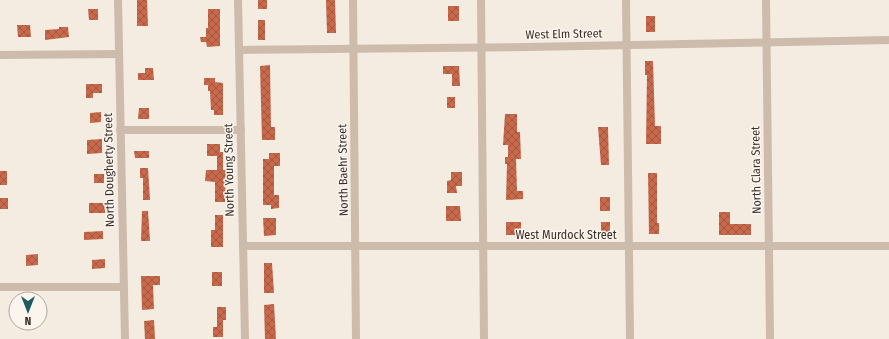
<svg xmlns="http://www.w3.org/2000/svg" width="889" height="339" font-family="'Fira Sans Condensed',sans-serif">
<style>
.building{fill:url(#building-cross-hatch)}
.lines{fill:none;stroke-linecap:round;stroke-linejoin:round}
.street{stroke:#cdbbac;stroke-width:8}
.labels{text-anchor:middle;stroke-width:3;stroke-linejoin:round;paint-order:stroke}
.street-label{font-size:12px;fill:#3b302b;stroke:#fbf5ee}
</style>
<defs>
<pattern id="building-cross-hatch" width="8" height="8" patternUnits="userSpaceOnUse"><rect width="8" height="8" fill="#c8694b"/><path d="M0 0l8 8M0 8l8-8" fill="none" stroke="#a4573f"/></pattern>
</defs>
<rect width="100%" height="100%" fill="#f4ebe1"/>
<g class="building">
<path d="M137,0H147L148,26H137Z"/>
<rect x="258" y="0" width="9" height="9"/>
<path d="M326,0H335L336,33H327Z"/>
<rect x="448" y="6" width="11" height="15"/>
<path d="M88,9H98V20H89Z"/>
<path d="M208,9H220V46L207,47L206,42H201L200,37H206V28H208Z"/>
<rect x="646" y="16" width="9" height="16"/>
<rect x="258" y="20" width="7" height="20"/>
<path d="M17,25H30L31,37H18Z"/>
<path d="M59,27H68L69,37L45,40V30L59,29Z"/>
<path d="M645,61H653L655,126H661V144H646L647,75H645Z"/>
<path d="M270,65L271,127H275V140H262L260,66Z"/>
<path d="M443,66H459L460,86H452V74H443Z"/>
<path d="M145,68H153L154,80H138V73H145Z"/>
<path d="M204,78H215V82L223,83V115H214V110H211L210,91H208V85H204Z"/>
<path d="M86,84H102V93H93V98H86Z"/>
<rect x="447" y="97" width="8" height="11"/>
<path d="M139,108H149V119H138Z"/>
<path d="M101,112V122L90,123V113Z"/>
<path d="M505,114H517V132H520L521,159H516L517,191H523V199L506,200L507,164H505V157H508V145H503Z"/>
<path d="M598,127H608L609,165H601Z"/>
<path d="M102,139V153L87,154V140Z"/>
<path d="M207,144H220V152H223V170H226L225,202H215V182L205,181L206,170H217V156H207Z"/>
<path d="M134,151H149V158H135Z"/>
<path d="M269,153H280V166H274V195H279V208L271,209V205H263V159H269Z"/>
<path d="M140,168H148L150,200H143V178H140Z"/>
<rect x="0" y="171" width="7" height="14"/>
<path d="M451,172H462V186H456L457,193H447V181L451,180Z"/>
<path d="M648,173H657V223H659V234H649Z"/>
<rect x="94" y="174" width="10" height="9"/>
<rect x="600" y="197" width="10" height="14"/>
<rect x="0" y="198" width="8" height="11"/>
<rect x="89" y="203" width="16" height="10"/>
<path d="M446,206H460L461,221H446Z"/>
<path d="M142,211H148L150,241H141Z"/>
<path d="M719,212H730V224H751V235H719Z"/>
<path d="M215,215H223V247H211V230H215Z"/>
<path d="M263,218H276V235L264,236Z"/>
<path d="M506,222H521V231H518V235H506Z"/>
<rect x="601" y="222" width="9" height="14"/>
<path d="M103,231V239L84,240V232Z"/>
<path d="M38,254V265L26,266V255Z"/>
<path d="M105,259V268L92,269V260Z"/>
<path d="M264,263H272L274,293H264Z"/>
<rect x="212" y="272" width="10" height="14"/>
<path d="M141,276H160V285H153L154,309L142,310Z"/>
<path d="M274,304L276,339H265L264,305Z"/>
<path d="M217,307H226V320H223V337H213V327H217Z"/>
<path d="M154,320L155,339H145L144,321Z"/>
</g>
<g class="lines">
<g class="street">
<path d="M118,0L125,339"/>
<path d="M238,0L245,339"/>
<path d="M353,0L356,339"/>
<path d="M481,0L484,339"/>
<path d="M626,0L630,339"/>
<path d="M766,0L770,339"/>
<path d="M239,50L528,47L889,40"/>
<path d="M0,55L119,54"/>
<path d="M120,130H241"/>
<path d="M243,246H889"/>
<path d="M0,287H123"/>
</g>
</g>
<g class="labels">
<g class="street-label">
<text transform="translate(564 34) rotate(-1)" y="4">West Elm Street</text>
<text transform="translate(109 170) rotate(-91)" y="4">North Dougherty Street</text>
<text transform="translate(229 170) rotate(-91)" y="4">North Young Street</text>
<text transform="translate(343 170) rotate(-91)" y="4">North Baehr Street</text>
<text transform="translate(756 170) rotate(-91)" y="4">North Clara Street</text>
<text x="566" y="239">West Murdock Street</text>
</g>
</g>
<g transform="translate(28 311) rotate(180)"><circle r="19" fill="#fbf5ee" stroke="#aea6a0"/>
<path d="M0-3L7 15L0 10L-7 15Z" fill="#1f5a5e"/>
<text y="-6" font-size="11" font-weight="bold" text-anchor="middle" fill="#3b302b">N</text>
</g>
</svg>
